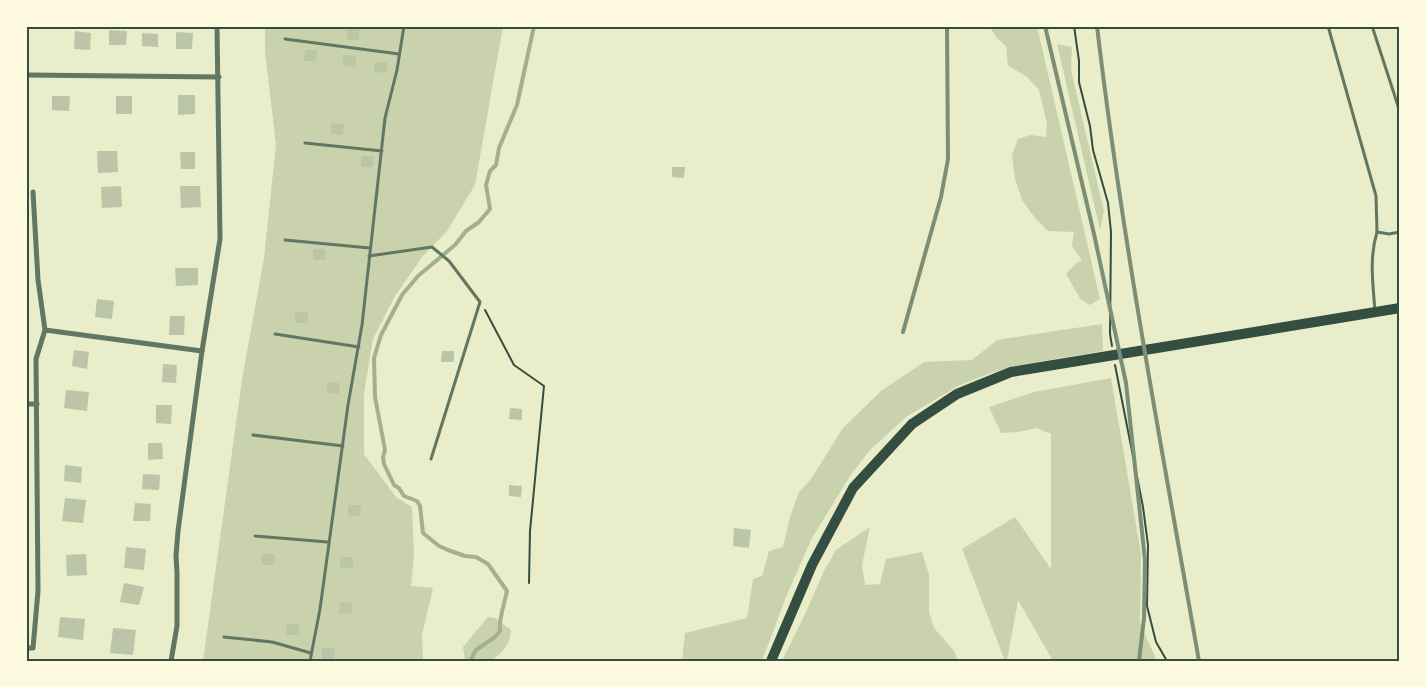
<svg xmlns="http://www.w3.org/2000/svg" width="1426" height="687" font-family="'DejaVu Sans',sans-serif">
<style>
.green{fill:#cad2ad}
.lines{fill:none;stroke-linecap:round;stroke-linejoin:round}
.stream{stroke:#a3b18a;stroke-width:4}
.building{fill:#bcc5a7}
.path{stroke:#344e41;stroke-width:2}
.service{stroke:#617663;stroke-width:3}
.minor{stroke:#617663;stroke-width:5}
.primary{stroke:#344e41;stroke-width:10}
.rail{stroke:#7c8e77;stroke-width:4}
.neatline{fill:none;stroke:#344e41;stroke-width:2}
</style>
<rect width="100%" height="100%" fill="#e9edc9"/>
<g class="green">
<path d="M265,26H503L475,185L447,231L423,256L395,296L373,339L364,394V454L396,497L412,507L414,556L411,586L433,588L422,635L423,661H203L242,380L264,258L276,145L265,52Z"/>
<path d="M989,26H1037L1100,299L1090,305L1081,300L1066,274L1074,265L1082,260L1072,246L1074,232L1048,231L1035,218L1022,200L1015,179L1012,155L1018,139L1031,135L1046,137L1047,124L1039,90L1026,76L1008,66L1006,46L996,37Z"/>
<path d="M1057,44L1072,47L1071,70L1104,211L1100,230Z"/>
<path d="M1102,324L1103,351L1015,366L991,373L958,386L906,417L893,429L870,450L852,473L812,538L786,597L762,661H682L685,633L747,618L753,579L762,576L769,551L783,547L790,517L799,492L811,479L843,428L881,391L924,362L972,360L997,340Z"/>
<path d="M1111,378L1141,554L1140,623L1157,661H1053L1018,600L1007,661H1005L962,549L1015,517L1051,569V434L1036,428L1018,432L1001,433L989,407L1034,392Z"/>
<path d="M870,527L862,565L865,585L880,584L886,559L922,552L929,575V612L934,628L954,651L958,661H782L807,610L824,571L836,550Z"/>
<path d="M488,617L495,618L511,630C511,644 502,653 491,661H462L465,659L463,647Z"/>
</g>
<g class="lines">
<path class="stream" d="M470,661L476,650L495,637L500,631C498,622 505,601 507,591L488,564L476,557L465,556L448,550L439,546L423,533L420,506L417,501L404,496L399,488L394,485L384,464L383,457L385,450L375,397L374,358L381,335L402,295L418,276L455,245L466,231L479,222L490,209L486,185L490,171L496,165L499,148L517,105L534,26"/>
</g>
<g class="building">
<rect x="347" y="29" width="12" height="11"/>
<path d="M109,30L127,31L126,45H109Z"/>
<path d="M75,31L91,33L90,50L74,49Z"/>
<path d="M176,32L193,33L192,49H176Z"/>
<path d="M142,33L158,34V47L142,46Z"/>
<path d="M305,50H317L316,61H304Z"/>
<path d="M343,55L356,56L355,67L343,66Z"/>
<path d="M375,62H387V73L374,72Z"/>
<path d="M178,95H195V114L178,115Z"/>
<path d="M52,96H70L69,111L52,110Z"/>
<rect x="116" y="96" width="16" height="18"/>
<path d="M331,123L344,124L343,135L331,134Z"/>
<path d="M97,151H117L118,172L98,173Z"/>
<path d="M180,152H195V169H181Z"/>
<rect x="361" y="156" width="12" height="11"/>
<path d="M672,167H685L684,178L672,177Z"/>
<path d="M121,186L122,207L102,208L101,187Z"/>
<path d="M180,186H200L201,207L181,208Z"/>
<rect x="313" y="249" width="12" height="11"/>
<path d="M175,268H198V285L176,286Z"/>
<path d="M97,299L114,301L112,319L95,317Z"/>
<path d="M295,312H308L307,323H295Z"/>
<path d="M170,316H185L184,335H169Z"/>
<path d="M74,350L89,352L87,369L72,366Z"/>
<path d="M442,351H454V362H441Z"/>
<path d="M163,364L177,365L176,383L162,382Z"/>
<path d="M327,382L340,383L339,394L327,393Z"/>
<path d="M66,390L89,392L87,411L64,408Z"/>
<path d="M156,405H172L171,424L156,423Z"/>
<path d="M510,408L522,409V420L509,419Z"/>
<path d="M148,443H162L163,459L148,460Z"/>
<path d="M65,465L82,467L81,483L64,481Z"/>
<path d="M143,474L160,475L159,490L142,489Z"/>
<path d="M509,485L522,486L521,497L509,496Z"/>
<path d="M65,498L86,500L83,523L62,521Z"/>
<path d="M135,503L151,504L150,521H133Z"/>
<path d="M348,505H361L360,516H348Z"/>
<path d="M734,528L751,530L749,548L733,546Z"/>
<path d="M126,547L146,549L144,570L124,568Z"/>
<path d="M86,554L87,575L67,576L66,555Z"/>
<path d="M262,554H275L274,565H262Z"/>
<path d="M341,557H353V568H340Z"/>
<path d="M124,583L144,587L139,605L120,602Z"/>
<path d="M340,602L352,603V614L339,613Z"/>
<path d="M60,617L85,619L83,640L58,637Z"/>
<path d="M287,624H299V635H286Z"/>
<path d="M113,628L136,630L133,655L110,653Z"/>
<path d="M322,648H335L334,659H322Z"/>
</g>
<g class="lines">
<g class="path">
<path d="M1074,26L1079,61V82L1090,126L1093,150L1108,203L1111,232L1110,334L1112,346"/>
<path d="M485,310L514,365L544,386L530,531L529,583"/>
<path d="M1115,365L1143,507L1148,545L1147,606L1156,642L1167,661"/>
</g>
<g class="service">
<path d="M1328,26L1376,196L1377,232"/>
<path d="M1372,26L1400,112"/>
<path d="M285,39L399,54"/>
<path d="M305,143L382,151"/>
<path d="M285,240L370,248"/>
<path d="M369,256L432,247L449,261L480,302L431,459"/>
<path d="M1375,311C1373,284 1369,258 1377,232L1389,234L1400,232"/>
<path d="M275,334L359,347"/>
<path d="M253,435L343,446"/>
<path d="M255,536L328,542"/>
<path d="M224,637L272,642L311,653"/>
<path d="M310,661L320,609L348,405L362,325L385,118L397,70L404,26"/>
</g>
<g class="minor">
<path d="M26,75L219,77"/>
<path d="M45,330L202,351"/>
<path d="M26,404H37"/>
<path d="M26,648H33L38,591L36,359L45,330L38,280L33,192"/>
<path d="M171,661L177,626V573L176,556L178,531L202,351L220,239L217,26"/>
</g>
<path class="primary" d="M771,661L812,565L853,488L912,424L957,394L1011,372L1400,308"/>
<g class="rail">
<path d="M1045,26L1094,234L1126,383L1145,560L1144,618L1139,661"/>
<path d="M1097,26C1122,239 1162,450 1199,661"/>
<path d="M903,332L941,197L948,159L947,26"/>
</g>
</g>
<rect width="1426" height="687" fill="none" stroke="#fefae0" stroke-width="55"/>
<rect x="28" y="28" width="1370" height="632" class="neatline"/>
</svg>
